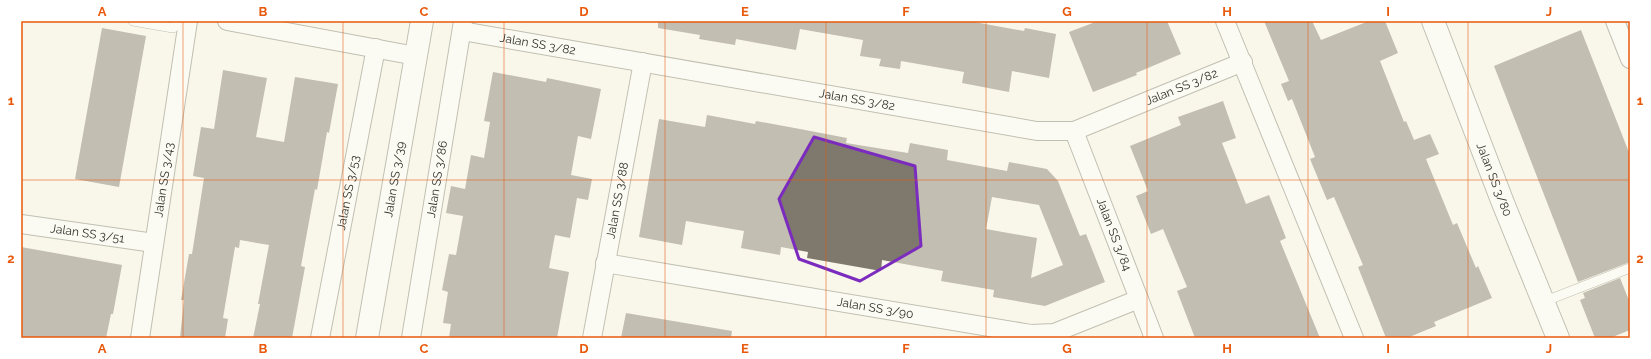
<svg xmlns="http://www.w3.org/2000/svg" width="1651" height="359" font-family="Raleway,sans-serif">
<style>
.building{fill:#7f786d;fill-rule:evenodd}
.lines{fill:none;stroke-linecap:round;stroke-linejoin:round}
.service-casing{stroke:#7d7b6f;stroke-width:10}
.minor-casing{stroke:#7d7b6f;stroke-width:20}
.tertiary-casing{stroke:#7d7b6f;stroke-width:24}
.service{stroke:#fff;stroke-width:9}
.minor{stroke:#fff;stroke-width:18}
.tertiary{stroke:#fff;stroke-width:22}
.marked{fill:none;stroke:#7b2cbf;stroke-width:3;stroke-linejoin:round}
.grid{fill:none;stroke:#e8590c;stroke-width:1;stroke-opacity:0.55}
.labels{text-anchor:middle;stroke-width:4;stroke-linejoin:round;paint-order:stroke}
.street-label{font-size:12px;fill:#32312c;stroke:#fff}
.neatline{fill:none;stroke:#e8590c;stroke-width:1.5}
.grid-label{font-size:13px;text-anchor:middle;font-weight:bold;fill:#e8590c}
</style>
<rect width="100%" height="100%" fill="#f9f7e9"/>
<g class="building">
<path d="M658,21H969L1024,31L1025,28L1056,34L1049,78L1012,71L1009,92L962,83L964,72L901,61L900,69L879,66L881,59L860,56L863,40L800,29L796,50L736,39L735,45L699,39L700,35L658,28Z"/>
<path d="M1098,21H1167L1181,54L1136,73L1137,75L1093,92L1069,32Z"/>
<path d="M1264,21H1312L1321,40L1369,21H1385L1398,53L1380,61L1404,122L1406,121L1414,140L1430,134L1439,154L1426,159L1453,225L1457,223L1476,268L1478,266L1492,298L1434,322L1436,326L1407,338H1386L1358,267L1363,265L1334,197L1327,200L1310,159L1315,157L1292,99L1288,101L1281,84L1289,81Z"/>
<path d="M102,28L146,36L119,187L75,179Z"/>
<path d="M1581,30L1630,155V262L1578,282L1494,66Z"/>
<path d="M223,70L267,78L256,137L284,142L295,77L338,84L329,133L327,132L317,190L315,189L308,227L301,266L305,267L292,338H253L260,304H258L269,245L240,240L239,248L235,247L223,318L228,319L225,338H180L184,300H181L189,254H192L204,178L193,176L201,127L214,129Z"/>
<path d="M493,72L546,82L547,78L601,89L591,139L578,136L571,175L592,179L588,200L577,198L570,238L555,235L549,268L569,272L557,338H449L451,324L443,323L448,292L442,290L449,254L456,255L463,216L446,213L451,186L465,189L471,155L484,158L490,122L484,121Z"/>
<path d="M1223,101L1236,138L1222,143L1246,204L1269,195L1286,238L1280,241L1320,338H1195L1177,291L1187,287L1163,229L1151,234L1136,196L1148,191L1130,146L1181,125L1178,117Z"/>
<path d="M707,115L755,124L756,121L800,129L847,138L846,143L908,153L910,143L948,150L947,160L1007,171L1009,162L1047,169L1058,181L1080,236L1086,234L1105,282L1045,306L993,297L994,290L941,281L943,271L882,260L881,271L807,258L808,252L781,247L780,255L741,248L744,231L686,221L682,245L639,237L659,119L705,127ZM992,197L1039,205L1063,265L1031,278L1037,238L986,229Z"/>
<path d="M21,247L122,265L113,314H111L106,338H21Z"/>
<path d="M1620,278L1630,303V330L1610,338H1595L1580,300L1585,298L1583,293Z"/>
<path d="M626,313L732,331L731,338H621Z"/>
</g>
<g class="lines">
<g class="service-casing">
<g id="service">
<path d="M133,21L173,28L181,21"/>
<path d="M1543,302L1630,268"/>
</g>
</g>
<g class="minor-casing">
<g id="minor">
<path d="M227,21L416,56"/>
<path d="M1225,21L1354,338"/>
<path d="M1615,21L1630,59"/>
<path id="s1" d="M462,31L1037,131H1074L1243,62"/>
<path id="s2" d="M1074,131L1154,338"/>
<path id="s3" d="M21,224L154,243"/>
<path id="s4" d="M605,263L1031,334L1054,333L1139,299"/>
<path id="s5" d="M140,338L188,21"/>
<path id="s6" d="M320,338L376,48"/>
<path id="s7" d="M411,338L463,21"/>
<path id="s8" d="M592,338L643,62"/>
</g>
</g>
<g class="tertiary-casing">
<g id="tertiary">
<path id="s9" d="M1433,21L1503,203L1558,338"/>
<path id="s10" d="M367,338L422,21"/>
</g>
</g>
<use href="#service" class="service"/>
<use href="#minor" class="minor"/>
<use href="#tertiary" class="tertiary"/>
</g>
<path d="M0 0H1651V359H0ZM814,137L915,166L921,246L860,281L799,259L779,199Z" fill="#f9f7e9" fill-opacity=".55" fill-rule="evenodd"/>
<path class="marked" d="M814,137L915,166L921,246L860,281L799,259L779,199Z"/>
<path class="grid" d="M183,21V338M343,21V338M504,21V338M665,21V338M826,21V338M986,21V338M1147,21V338M1308,21V338M1468,21V338M21,180H1630"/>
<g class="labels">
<g class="street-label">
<text dy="4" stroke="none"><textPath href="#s1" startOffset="77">Jalan SS 3/82</textPath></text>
<text dy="4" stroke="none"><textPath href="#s1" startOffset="737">Jalan SS 3/82</textPath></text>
<text dy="4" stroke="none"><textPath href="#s1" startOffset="401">Jalan SS 3/82</textPath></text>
<text dy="4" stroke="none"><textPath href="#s5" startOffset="160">Jalan SS 3/43</textPath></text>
<text dy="4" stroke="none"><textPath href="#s10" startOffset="161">Jalan SS 3/39</textPath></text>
<text dy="4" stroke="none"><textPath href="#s7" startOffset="161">Jalan SS 3/86</textPath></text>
<text dy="4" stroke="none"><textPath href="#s9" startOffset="170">Jalan SS 3/80</textPath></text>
<text dy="4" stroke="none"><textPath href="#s6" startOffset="148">Jalan SS 3/53</textPath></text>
<text dy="4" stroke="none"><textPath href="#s8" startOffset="140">Jalan SS 3/88</textPath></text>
<text dy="4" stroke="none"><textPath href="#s3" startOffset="67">Jalan SS 3/51</textPath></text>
<text dy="4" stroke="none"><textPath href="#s2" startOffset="111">Jalan SS 3/84</textPath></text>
<text dy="4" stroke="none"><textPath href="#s4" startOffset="274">Jalan SS 3/90</textPath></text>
</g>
</g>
<rect width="1651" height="359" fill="none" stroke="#ffffff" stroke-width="44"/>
<rect x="22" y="22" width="1607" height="315" class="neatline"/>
<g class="grid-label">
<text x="102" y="16">A</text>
<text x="263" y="16">B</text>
<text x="424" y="16">C</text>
<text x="584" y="16">D</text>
<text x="745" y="16">E</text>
<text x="906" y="16">F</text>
<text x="1067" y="16">G</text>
<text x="1227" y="16">H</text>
<text x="1388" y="16">I</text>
<text x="1549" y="16">J</text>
<text x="11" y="105">1</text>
<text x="1640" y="105">1</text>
<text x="11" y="263">2</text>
<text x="1640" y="263">2</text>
<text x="102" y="353">A</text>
<text x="263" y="353">B</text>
<text x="424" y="353">C</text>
<text x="584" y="353">D</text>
<text x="745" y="353">E</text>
<text x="906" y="353">F</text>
<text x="1067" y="353">G</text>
<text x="1227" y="353">H</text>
<text x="1388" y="353">I</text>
<text x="1549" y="353">J</text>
</g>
</svg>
